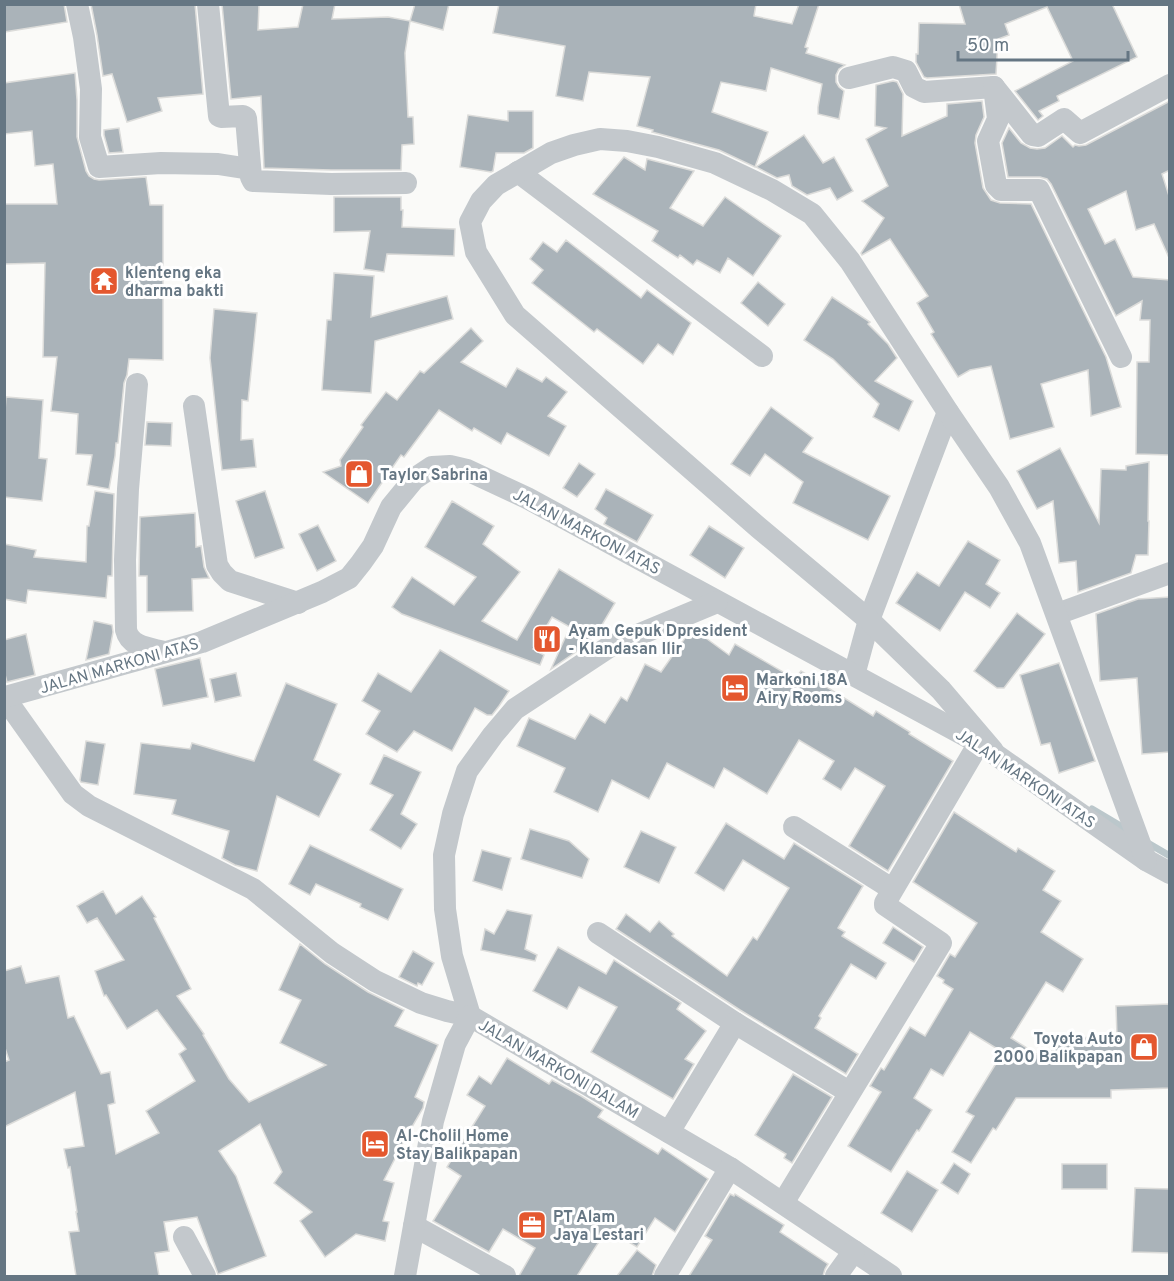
<svg xmlns="http://www.w3.org/2000/svg" width="1174" height="1281" font-family="Overpass,sans-serif">
<style>
.lines{fill:none;stroke-linecap:round;stroke-linejoin:round}
.stream{stroke:#bbc7cb;stroke-width:7}
.building{fill:#aab3b9;stroke:#dcdcda;stroke-width:1.5}
.minor{stroke:#c3c8cc;stroke-width:22}
.labels{text-anchor:middle;stroke-width:6;stroke-linejoin:round;paint-order:stroke}
.poi-label{font-size:16px;font-weight:bold;fill:#657683;stroke:#fff;text-anchor:start}
.street-label{font-size:16px;fill:#657683;stroke:#fff}
</style>
<rect width="100%" height="100%" fill="#fafaf8"/>
<g class="lines">
<g class="stream">
<path d="M1092,809L1129,831"/>
<path d="M1146,842L1170,856"/>
</g>
</g>
<g class="building">
<path d="M91,4H195L203,94L158,98L162,111L127,122L112,74L103,76L97,35Z"/>
<path d="M222,4H259L258,30L298,27L303,4H335L332,19L388,17L410,21L405,53L408,117H413L414,144L402,145L401,170H331L264,168L261,96L231,99Z"/>
<path d="M415,4H449L443,30L410,21Z"/>
<path d="M499,4H756L754,16L792,24L799,4H819L805,47L808,48L806,53L845,65L839,69L836,75V82L839,87L844,91L839,119L818,114V107L822,84L771,68L766,91L721,82L712,112L768,132L755,167L719,150L652,132L653,130L637,126L650,77L589,72L583,101L556,96L565,46L493,33Z"/>
<path d="M959,4H1112L1137,57L1057,96L1059,101L1039,111L1043,116L1038,120L1015,91L1073,61L1047,7L1005,24L1009,35L998,39L996,74L927,78L924,77L916,62V54H918L919,23L965,24Z"/>
<path d="M38,5L64,4L67,22L4,32V5Z"/>
<path d="M75,73L77,100V137L86,171L89,176L94,179L99,180L146,177L150,205H163V360L129,359L127,375L124,383L118,443H116L115,456L109,489L87,485L92,455L76,454L78,414L51,411L57,357H43L45,263L4,264V204H57L53,164L35,166L32,131L4,134V83Z"/>
<path d="M893,81L897,82L903,94L902,136L947,116V104L982,101L984,117L976,135L975,143L983,188L991,200L1000,203L1031,204L1106,357L1121,407L1091,416L1088,370L1041,384L1054,427L1010,439L991,366L970,370L958,377L931,334L934,332L917,303L928,296L890,239L862,255L861,253L884,218L862,201L888,186L866,139L886,128L875,126L876,85Z"/>
<path d="M1170,101V170L1162,174L1170,199V260L1154,224L1136,230L1126,191L1088,209L1105,244L1115,239L1133,277L1170,280V455L1136,454L1137,362H1149L1150,320H1140L1142,301L1116,316L1051,184L1047,179L1040,177H1008L1002,143L1009,128L1021,143L1030,148L1037,149L1045,148L1062,136L1073,147L1075,145L1079,146L1086,145Z"/>
<path d="M508,111H533V148L524,153H496L493,171L491,172L460,167L468,115L508,121Z"/>
<path d="M119,128L123,152L109,153L104,135V130Z"/>
<path d="M804,135L823,163L834,157L853,191L837,200L830,188L807,195L792,186L789,175L777,178L756,167Z"/>
<path d="M624,157L645,170L647,159L694,171L670,208L703,226L725,197L781,236L753,276L728,258L720,273L697,260L693,265L680,255L678,258L652,241L658,231L593,194Z"/>
<path d="M334,197H401V210H403L402,227L455,229L454,256L387,254L384,272L364,269L370,231L334,232Z"/>
<path d="M566,240L641,298L647,290L691,323L673,355L658,344L643,364L597,329L594,332L532,283L543,270L530,259L543,242L557,252Z"/>
<path d="M334,273L374,276L371,317L447,296L453,319L375,341L371,393L322,390L327,320H331Z"/>
<path d="M758,282L785,304L768,326L741,303Z"/>
<path d="M832,297L870,322L868,324L888,344L897,358L875,381L913,401L899,431L873,417L879,404L833,359L804,340Z"/>
<path d="M214,309L257,313L248,401L242,400L241,440L253,439L256,467L222,470L210,358Z"/>
<path d="M471,328L483,341L461,362L506,387L517,368L542,382L546,377L567,392L548,416L566,426L549,456L507,433L501,444L474,428L472,431L439,410L404,457L401,455L368,503L323,472L341,466L340,460L363,427L361,425L386,392L397,400L420,371L424,373Z"/>
<path d="M6,397L43,400L39,458L47,459L42,501L4,497V425Z"/>
<path d="M771,407L813,438L803,452L890,496L868,540L793,503L803,482L765,454L750,476L731,464Z"/>
<path d="M147,422L172,423L171,446L145,445Z"/>
<path d="M1060,448L1099,523L1101,469L1126,470V466L1149,462L1148,521H1149L1148,555H1136L1131,573L1078,592L1076,561L1059,563L1053,501L1037,509L1017,471Z"/>
<path d="M579,463L595,474L577,497L563,488Z"/>
<path d="M606,489L653,515L637,542L604,524L607,518L595,509Z"/>
<path d="M95,491L114,494L112,576H108L106,598L28,590L26,603L4,599V544L36,550L34,557L86,562L87,526H89Z"/>
<path d="M265,491L284,548L255,558L236,501Z"/>
<path d="M452,501L494,526L483,544L520,572L482,621L517,640L559,569L615,603L593,640L551,669L570,627L552,617L533,649L544,655L540,665L402,614L392,607L412,577L454,605L476,577L425,547Z"/>
<path d="M195,513L196,547L201,546L204,567L209,578L192,579L193,611L147,612V576H139L140,517Z"/>
<path d="M318,525L336,561L317,571L299,534Z"/>
<path d="M709,526L744,548L725,578L690,555Z"/>
<path d="M968,541L1000,560L986,584L1000,593L990,608L965,592L940,631L896,603L917,572L939,586Z"/>
<path d="M1170,597V752L1142,754L1137,678L1100,681L1096,614L1138,599Z"/>
<path d="M1017,613L1045,634L1004,688H997L974,671Z"/>
<path d="M94,621L112,625L113,632L109,654L86,660Z"/>
<path d="M692,628L729,655L735,644L795,679L801,671L873,716L876,711L910,732L909,734L953,761L888,871L849,846L885,786L855,768L841,790L823,779L834,761L799,740L767,794L724,768L714,788L667,763L649,799L612,780L598,812L554,792L565,768L517,746L529,718L575,739L590,714L605,723L621,697L627,701L645,664L661,672Z"/>
<path d="M26,634L35,675L7,682L4,671V640Z"/>
<path d="M440,650L509,691L499,706L492,715H487L475,708L452,751L414,731L397,752L366,734L380,711L362,701L378,673L411,692Z"/>
<path d="M200,658L208,697L163,706L155,669Z"/>
<path d="M1059,663L1095,761L1059,773L1050,743L1041,745L1020,675Z"/>
<path d="M236,673L241,696L215,702L210,679Z"/>
<path d="M286,683L337,704L314,760L341,774L319,817L277,796L257,871L235,865L222,858L229,831L172,814L176,800L134,794L141,743L190,749L192,743L254,761Z"/>
<path d="M86,741L105,744L98,785L81,782L80,780Z"/>
<path d="M384,755L421,772L401,814L417,824L401,849L370,830L393,795L370,784Z"/>
<path d="M954,812L1016,852L1018,848L1055,871L1043,890L1061,901L1041,932L1083,959L1063,992L1046,982L1011,1038L1046,1060L1060,1038L1117,1037L1116,1006L1170,1004V1088L1111,1090V1098H1016L996,1130L993,1128L971,1163L952,1152L974,1116L966,1112L1000,1057L998,1056L1001,1051L970,1032L943,1076L931,1069L914,1098L932,1110L919,1131L917,1130L891,1172L848,1146L881,1092L870,1086L881,1068L884,1070L910,1027L925,1036L953,989L943,983L944,980L937,976L950,954L955,957L977,923L913,882Z"/>
<path d="M726,823L784,859L794,843L863,886L838,928L845,932L842,936L886,963L876,979L851,964L819,1016L821,1018L815,1028L858,1054L846,1074L740,1010L616,929L626,914L650,932L659,921L674,934L672,936L727,976L753,937L757,940L789,888L743,860L724,891L695,873Z"/>
<path d="M530,829L569,841L589,859L582,878L521,859Z"/>
<path d="M641,831L676,847L659,883L624,867Z"/>
<path d="M310,845L403,889L388,920L360,907L361,904L316,884L310,895L289,884Z"/>
<path d="M482,850L511,858L502,890L473,881Z"/>
<path d="M103,891L116,914L142,896L156,917L154,918L191,989L177,996L204,1034L203,1035L229,1079L249,1102L326,1065L280,1043L301,1000L279,990L300,944L325,964L368,992L404,1010L395,1026L438,1045L415,1097L424,1102L423,1108L406,1137L384,1180L394,1183L383,1221L389,1222L385,1241L356,1234L325,1257L300,1221L312,1212L274,1183L282,1172L260,1124L219,1151L236,1176L266,1256L218,1274L197,1217L164,1222L169,1251L155,1253L159,1276H76L69,1232L79,1231L76,1212H77L70,1167L68,1168L64,1149L84,1146L75,1092L4,1127V1062L9,1060L4,1045V971L21,966L26,983L59,976L68,1018L74,1016L101,1074L110,1072L115,1103L108,1105L116,1154L159,1133L146,1111L195,1081L179,1054L186,1049L157,1010L127,1029L106,995L104,996L95,971L124,960L97,918L87,923L77,906Z"/>
<path d="M507,910L532,915L525,949L537,955L535,961L481,950L485,929L494,934Z"/>
<path d="M893,927L923,947L914,962L883,943Z"/>
<path d="M558,947L606,974L614,960L681,1003L677,1009L706,1031L685,1059L694,1064L673,1099L591,1052L617,1007L579,987L567,1009L533,991Z"/>
<path d="M413,951L434,963L422,985L418,983L417,986L399,977Z"/>
<path d="M507,1058L549,1084L552,1080L581,1096L603,1110L598,1117L658,1154L662,1148L708,1179L675,1232L655,1218L637,1247L607,1229L577,1276H519L535,1248L503,1229L489,1252L433,1221L461,1176L447,1167L485,1106L467,1095L479,1076L491,1084Z"/>
<path d="M793,1074L832,1097L792,1163L784,1158L786,1154L755,1135Z"/>
<path d="M954,1163L970,1174L958,1194L941,1183Z"/>
<rect x="1062" y="1164" width="45" height="25"/>
<path d="M907,1171L938,1190L912,1232L881,1213Z"/>
<path d="M1135,1188L1170,1189V1253L1132,1252Z"/>
<path d="M730,1194L734,1196L735,1194L784,1225L780,1232L828,1264L825,1269L823,1276H689L712,1240L705,1236Z"/>
<path d="M637,1250L656,1265L652,1276H617Z"/>
</g>
<g class="lines">
<g class="minor">
<path d="M77,4L84,37L91,89L90,137L99,167L161,163L218,164L250,169"/>
<path d="M208,4L219,116L221,117L243,116L246,118L251,177L253,181L331,184L406,183"/>
<path d="M849,78L893,67L906,71L914,87L924,92L994,87"/>
<path d="M518,172L762,356"/>
<path d="M1121,357L1039,190H1001L996,185L988,141L998,119L994,87L1032,135L1038,136L1064,119L1080,133L1170,85"/>
<path d="M137,384L128,489L125,560L126,630C130,647 149,648 164,652"/>
<path d="M194,406L217,565L222,573L230,581L298,603"/>
<path d="M1057,614L1170,573"/>
<path d="M854,675L869,620L948,412"/>
<path d="M4,697L73,794L89,806L253,889L332,953L375,981L421,1003L447,1011L470,1016L730,1168L891,1276"/>
<path d="M5,697L202,642L322,592L349,578L361,563L373,546L391,507L414,479L432,467L450,466L467,470L527,498L979,743L1146,860L1170,873"/>
<path d="M993,751L941,690L869,620L759,528L515,315L476,252L470,222L481,201L496,185L551,153L574,145L600,139L627,141L658,147L715,163L772,190L812,214L850,261L948,412L999,487L1030,543L1146,860"/>
<path d="M794,827L892,889"/>
<path d="M598,933L735,1023L849,1092"/>
<path d="M470,1016L452,956L445,909L444,855L453,814L467,771L493,735L515,709L609,647L717,602"/>
<path d="M669,1132L735,1023"/>
<path d="M783,1203L941,943L885,905V903L979,743"/>
<path d="M414,1226L505,1276"/>
<path d="M184,1237L205,1276"/>
<path d="M405,1276L433,1121L455,1044L470,1016"/>
<path d="M665,1276L730,1168"/>
<path d="M836,1276L854,1251"/>
</g>
</g>
<defs>
<g id="temple-square" transform="scale(1.5)"><rect x="-9" y="-9" width="18" height="18" rx="4" fill="#e4572e" stroke="#fff"/><path d="M0-6L5-2H3V0L6.5 2.5H4V6H1.5V3h-3V6H-4V2.5H-6.5L-3 0V-2H-5Z" fill="#fff"/></g>
<g id="shop-square" transform="scale(1.5)"><rect x="-9" y="-9" width="18" height="18" rx="4" fill="#e4572e" stroke="#fff"/><path d="M-5-2.5h2.3a2.7 3.5 0 0 1 5.4 0H5L5.5 6h-11ZM-1.5-2.5h3a1.5 2.3 0 0 0-3 0Z" fill="#fff"/></g>
<g id="restaurant-square" transform="scale(1.5)"><rect x="-9" y="-9" width="18" height="18" rx="4" fill="#e4572e" stroke="#fff"/><path d="M-5-6h1v4h1v-4h1v4h1v-4h1v5L-1.5 .5V6h-2V.5L-5-1ZM5-6V6H3V1.5H1.5Q1.5-4 5-6Z" fill="#fff"/></g>
<g id="hotel-square" transform="scale(1.5)"><rect x="-9" y="-9" width="18" height="18" rx="4" fill="#e4572e" stroke="#fff"/><path d="M-6-4.5h1.5V1H6V5H4.5V3h-9V5H-6ZM-4 0a1.8 1.8 0 1 1 3.6 0ZM.5 0V-2.5h3Q6-2.5 6 0Z" fill="#fff"/></g>
<g id="office-square" transform="scale(1.5)"><rect x="-9" y="-9" width="18" height="18" rx="4" fill="#e4572e" stroke="#fff"/><path d="M-6-3h4V-5.5h4V-3h4V5H-6ZM-1-4.5V-3h2v-1.5ZM-6 0V1H6V0Z" fill="#fff"/></g>
</defs>
<g fill-rule="evenodd">
<use href="#temple-square" x="104" y="281"/>
<use href="#shop-square" x="359" y="474"/>
<use href="#restaurant-square" x="547" y="639"/>
<use href="#hotel-square" x="735" y="688"/>
<use href="#shop-square" x="1144" y="1047"/>
<use href="#hotel-square" x="375" y="1144"/>
<use href="#office-square" x="532" y="1225"/>
</g>
<g class="labels">
<g class="poi-label">
<text x="125" y="278">klenteng eka<tspan x="125" dy="18">dharma bakti</tspan></text>
<text x="380" y="480">Taylor Sabrina</text>
<text x="568" y="636">Ayam Gepuk Dpresident<tspan x="568" dy="18">- Klandasan Ilir</tspan></text>
<text x="756" y="685">Markoni 18A<tspan x="756" dy="18">Airy Rooms</tspan></text>
<text x="1123" y="1044" text-anchor="end">Toyota Auto<tspan x="1123" dy="18">2000 Balikpapan</tspan></text>
<text x="396" y="1141">Al-Cholil Home<tspan x="396" dy="18">Stay Balikpapan</tspan></text>
<text x="553" y="1222">PT Alam<tspan x="553" dy="18">Jaya Lestari</tspan></text>
</g>
<g class="street-label">
<text transform="translate(587 531) rotate(28)" y="6">JALAN MARKONI ATAS</text>
<text transform="translate(119 665) rotate(-16)" y="6">JALAN MARKONI ATAS</text>
<text transform="translate(1026 778) rotate(34)" y="6">JALAN MARKONI ATAS</text>
<text transform="translate(559 1068) rotate(30)" y="6">JALAN MARKONI DALAM</text>
</g>
</g>
<rect width="1174" height="1281" fill="none" stroke="#657683" stroke-width="12"/>
<path d="M958 51v9h170v-9" fill="none" stroke="#657683" stroke-width="3"/>
<text x="967" y="51" font-size="18" fill="#657683" stroke="#ffffff" stroke-width="4.5" paint-order="stroke">50 m</text>
</svg>
